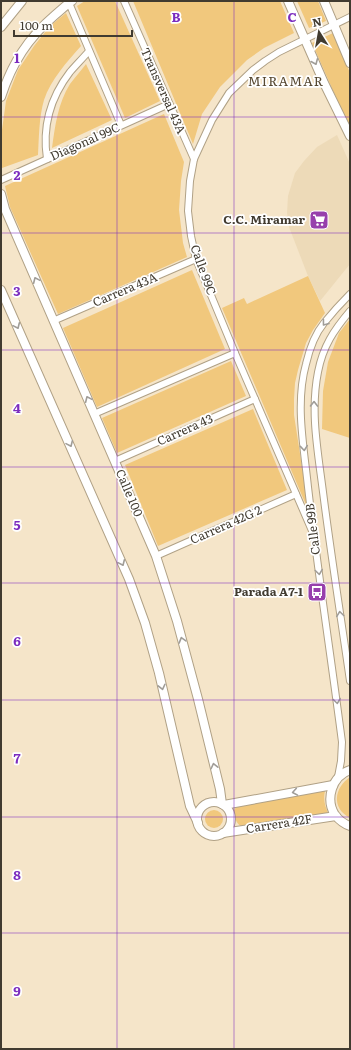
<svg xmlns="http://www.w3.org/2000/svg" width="351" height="1050" font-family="Literata,serif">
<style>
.built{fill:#eddab8}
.green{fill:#f1c87d}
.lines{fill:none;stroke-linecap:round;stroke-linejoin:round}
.minor-casing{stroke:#b0a186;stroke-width:8}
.tertiary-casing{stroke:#b0a186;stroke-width:10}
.minor{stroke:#fff;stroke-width:6}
.tertiary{stroke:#fff;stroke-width:8}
.oneway{stroke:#a09d98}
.grid{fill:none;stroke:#7b2cbf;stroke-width:1;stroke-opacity:0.55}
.labels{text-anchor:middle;stroke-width:3.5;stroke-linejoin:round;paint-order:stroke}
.street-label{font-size:12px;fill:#413b30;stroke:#fff}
.poi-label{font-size:12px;font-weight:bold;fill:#413b30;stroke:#fff;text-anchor:end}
.neighbourhood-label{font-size:13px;letter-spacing:1px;fill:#564831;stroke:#fff}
.grid-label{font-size:13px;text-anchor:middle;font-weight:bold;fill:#7b2cbf;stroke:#fff;stroke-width:3.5;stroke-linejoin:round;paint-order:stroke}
</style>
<rect width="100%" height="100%" fill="#f5e5c9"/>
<path class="built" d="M337,135L350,164V264L320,301L308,276L289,227L287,213L288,196L295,173L304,161L317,147Z"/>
<g class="green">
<path d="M85,1H115L160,101L125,118L77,6Z"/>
<path d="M133,1H280L294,33L264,48L247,60L220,87L202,114L193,144Z"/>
<path d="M297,1H318L326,21L309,28Z"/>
<path d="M66,13L81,46C67,62 51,79 44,100C39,117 39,137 38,155L2,168L1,137L6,101L18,70L34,46L50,26Z"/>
<path d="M333,33L350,73V129L312,43Z"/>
<path d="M86,64L112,120L52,148C55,126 58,103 70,84C75,77 81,71 86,64Z"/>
<path d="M164,114L184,162L181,181L179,210L183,243L187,257L58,314L10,207L5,186Z"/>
<path d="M192,270L225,349L97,407L63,328Z"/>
<path d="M308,276L325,313L313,330L306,343L298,370L295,383L294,399V415L309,512L222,308L244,298L247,304Z"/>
<path d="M350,319V438L322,429L323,391L328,362L339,333Z"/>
<path d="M231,361L246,396L117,453L102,418Z"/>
<path d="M253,409L287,490L158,546L125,465Z"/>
<path d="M350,777V818C331,808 334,788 350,777Z"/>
<path d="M325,791C323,800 325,807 329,815L241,826C235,823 235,816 234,810L237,806Z"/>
<circle cx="214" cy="819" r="9"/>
</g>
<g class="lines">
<g class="minor-casing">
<g id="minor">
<path d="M124,1L194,159"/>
<path d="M69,3L121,125"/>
<path d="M47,159C42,126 50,98 70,72C76,65 83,58 89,51"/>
<path d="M1,180L169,104"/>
<path d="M350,311C334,330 323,346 318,372C310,412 318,452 323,492C331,555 341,618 350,681"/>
<path d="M53,321L196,259"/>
<path d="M94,414L235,353"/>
<path d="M115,461L255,399"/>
<path d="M313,533L235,353L196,259L191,236L188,211L190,181L194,159L212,120L229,93L253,70L265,61L279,52L350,17"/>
<path d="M156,556L296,494"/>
<path d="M338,777L341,761L342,742C331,657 318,573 308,487C304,447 295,404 306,364C309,351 315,334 324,323C332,313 341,303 350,294"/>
</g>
</g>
<g class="tertiary-casing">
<g id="tertiary">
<path d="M288,1L324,83L350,136"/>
<path d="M324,1L350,63"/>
<path d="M1,27L22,1"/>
<path d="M1,97C12,63 28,38 55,15C61,10 66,5 72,1"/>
<path d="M1,194L5,209L156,556L177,621L198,699L220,789L222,804"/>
<path d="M1,290L129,579L145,623L159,673L190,806L198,823"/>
<path d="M350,770C332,776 325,799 335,815C339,820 344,824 350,826"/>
<circle cx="214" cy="819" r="17"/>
<path d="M224,805L333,785"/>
<path d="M223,833L336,816"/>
</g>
</g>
<use href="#minor" class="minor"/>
<use href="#tertiary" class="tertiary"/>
</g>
<defs><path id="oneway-chevron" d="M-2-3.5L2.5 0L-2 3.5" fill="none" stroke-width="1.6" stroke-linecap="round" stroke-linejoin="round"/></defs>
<g class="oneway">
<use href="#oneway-chevron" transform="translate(315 62) rotate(67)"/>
<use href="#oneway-chevron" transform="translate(36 280) rotate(-114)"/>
<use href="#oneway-chevron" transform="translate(325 323) rotate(127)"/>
<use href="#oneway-chevron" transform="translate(17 326) rotate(66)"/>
<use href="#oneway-chevron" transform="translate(88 399) rotate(-114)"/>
<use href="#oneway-chevron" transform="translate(314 404) rotate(-89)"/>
<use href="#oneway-chevron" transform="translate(70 444) rotate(66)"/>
<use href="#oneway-chevron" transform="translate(304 448) rotate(84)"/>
<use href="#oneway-chevron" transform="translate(122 563) rotate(66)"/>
<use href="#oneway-chevron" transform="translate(319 572) rotate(82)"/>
<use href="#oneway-chevron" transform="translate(340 614) rotate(-98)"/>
<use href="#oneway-chevron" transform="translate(182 640) rotate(-106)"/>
<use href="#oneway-chevron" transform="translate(162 687) rotate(77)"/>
<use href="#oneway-chevron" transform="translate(337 701) rotate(82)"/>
<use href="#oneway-chevron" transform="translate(214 766) rotate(-103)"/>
<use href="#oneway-chevron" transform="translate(295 792) rotate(170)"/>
</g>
<path class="grid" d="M117,1V1049M234,1V1049M1,117H350M1,233H350M1,350H350M1,467H350M1,583H350M1,700H350M1,817H350M1,933H350"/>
<defs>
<g id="supermarket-square" transform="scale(1)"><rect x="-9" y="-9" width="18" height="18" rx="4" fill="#973fac" stroke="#fff"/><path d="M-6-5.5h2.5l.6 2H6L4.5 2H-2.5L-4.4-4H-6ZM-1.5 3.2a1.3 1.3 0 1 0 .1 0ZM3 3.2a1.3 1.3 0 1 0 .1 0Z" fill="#fff"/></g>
<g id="bus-square" transform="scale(1)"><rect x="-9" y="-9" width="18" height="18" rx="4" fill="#973fac" stroke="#fff"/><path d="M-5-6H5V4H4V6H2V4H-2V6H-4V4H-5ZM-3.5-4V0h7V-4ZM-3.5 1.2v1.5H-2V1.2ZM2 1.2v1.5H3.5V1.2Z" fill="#fff"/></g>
</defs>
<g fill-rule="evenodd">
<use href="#supermarket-square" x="319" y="220"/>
<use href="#bus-square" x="317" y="592"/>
</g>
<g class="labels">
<g class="street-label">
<text transform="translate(163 91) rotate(66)" y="4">Transversal 43A</text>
<text transform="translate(85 142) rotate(-24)" y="4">Diagonal 99C</text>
<text transform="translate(203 270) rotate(70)" y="4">Calle 99C</text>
<text transform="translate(125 290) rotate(-23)" y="4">Carrera 43A</text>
<text transform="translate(185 430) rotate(-24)" y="4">Carrera 43</text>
<text transform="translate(129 493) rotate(67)" y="4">Calle 100</text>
<text transform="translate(226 525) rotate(-24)" y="4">Carrera 42G 2</text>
<text transform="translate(313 529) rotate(-97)" y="4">Calle 99B</text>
<text transform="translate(279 824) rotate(-9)" y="4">Carrera 42F</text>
</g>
<g class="poi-label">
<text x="305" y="224">C.C. Miramar</text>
<text x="303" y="596">Parada A7-1</text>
</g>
<g class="neighbourhood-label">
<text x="286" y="86">MIRAMAR</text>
</g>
</g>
<g class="grid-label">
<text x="176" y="22">B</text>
<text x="292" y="22">C</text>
<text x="17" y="63">1</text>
<text x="17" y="180">2</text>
<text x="17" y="296">3</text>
<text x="17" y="413">4</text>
<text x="17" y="530">5</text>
<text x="17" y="646">6</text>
<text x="17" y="763">7</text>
<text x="17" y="880">8</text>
<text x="17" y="996">9</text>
</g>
<rect width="351" height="1050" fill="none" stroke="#413b30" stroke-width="4"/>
<g transform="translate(319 32) rotate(349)" stroke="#ffffff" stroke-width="3" paint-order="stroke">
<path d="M0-3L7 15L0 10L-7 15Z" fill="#413b30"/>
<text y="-6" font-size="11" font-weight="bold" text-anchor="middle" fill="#413b30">N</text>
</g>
<path d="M14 30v6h118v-6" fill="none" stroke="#413b30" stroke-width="2"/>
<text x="20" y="30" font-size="12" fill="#413b30" stroke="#ffffff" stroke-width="3" paint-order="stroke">100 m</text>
</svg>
